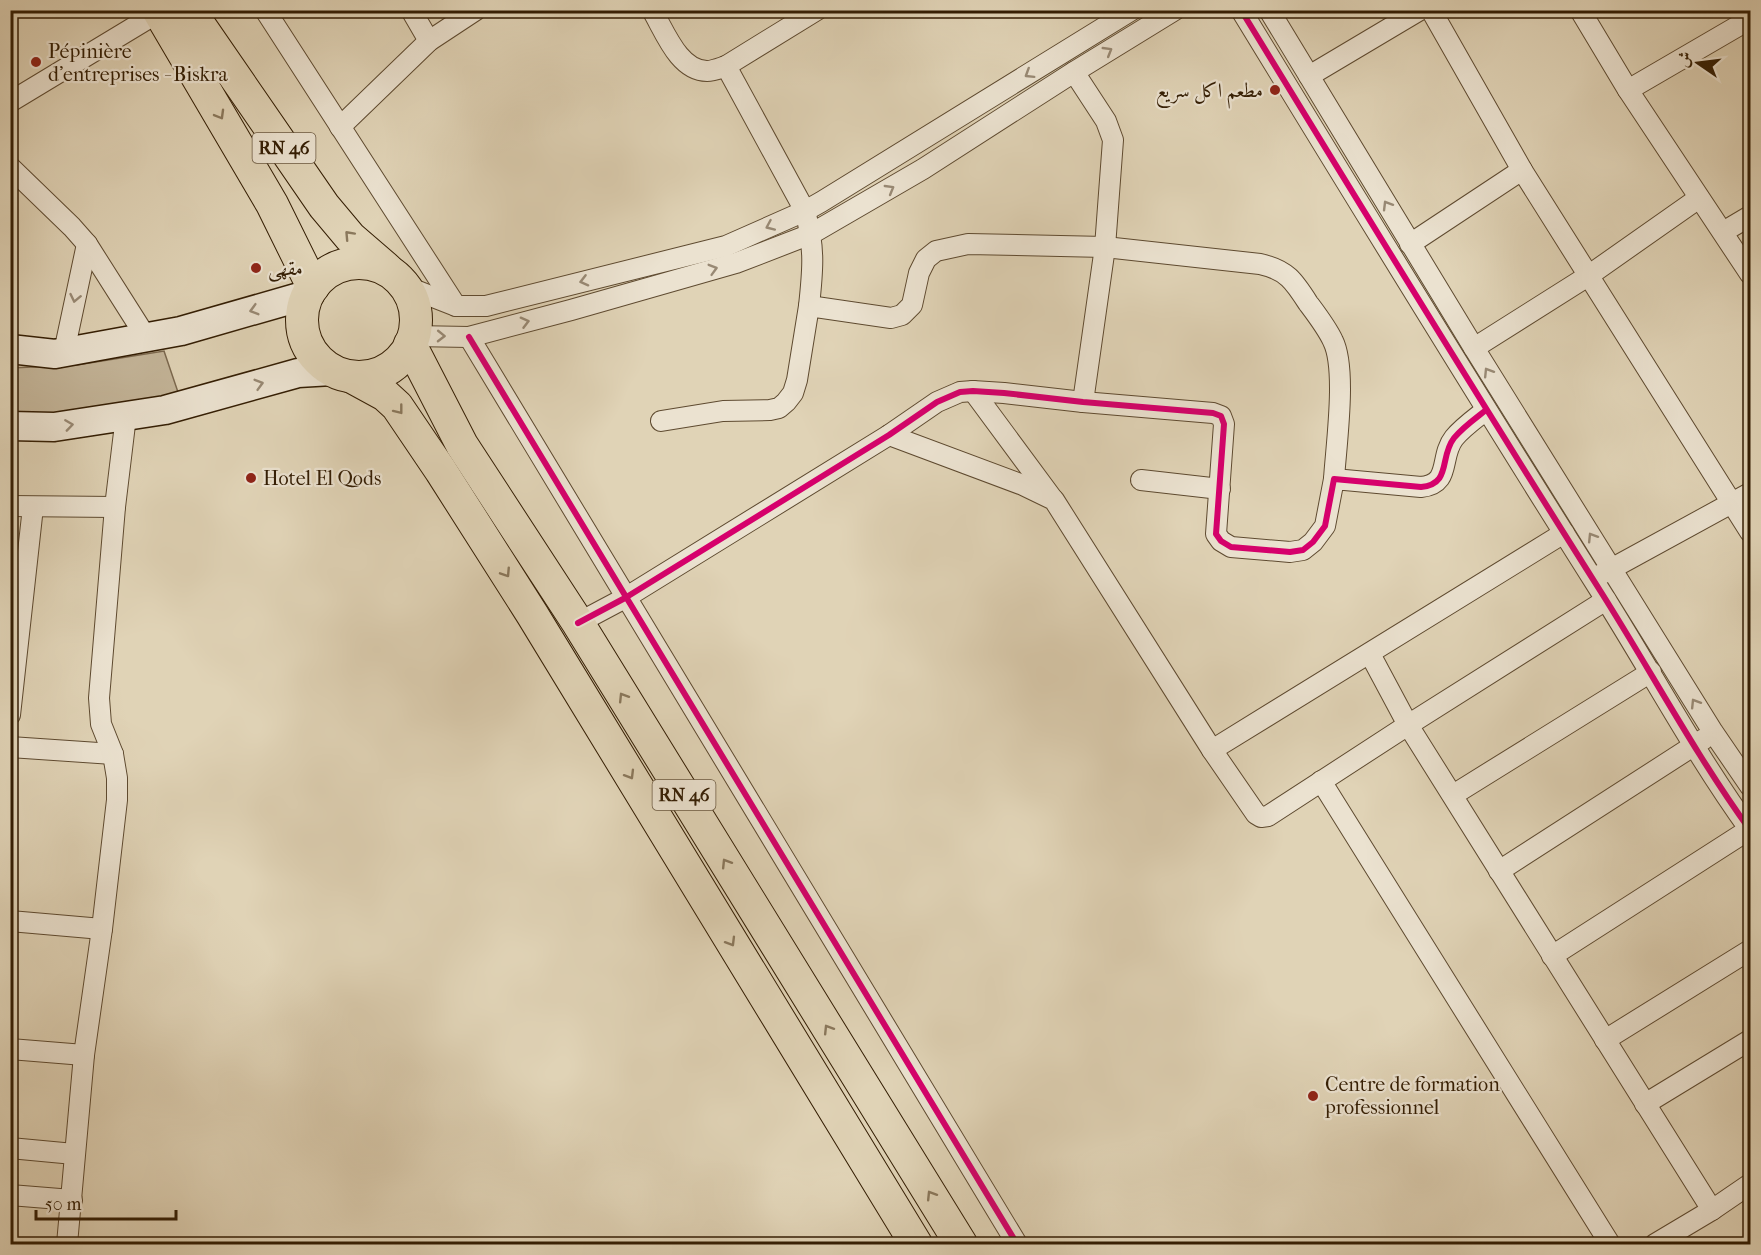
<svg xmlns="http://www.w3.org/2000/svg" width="1761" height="1255" font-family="'IM FELL French Canon',Amiri,serif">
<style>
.green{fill:#c3b498;stroke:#7b684e;stroke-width:1.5}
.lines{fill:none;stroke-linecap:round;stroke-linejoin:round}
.street-casing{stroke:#5e4a30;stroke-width:22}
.secondary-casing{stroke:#331d03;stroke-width:31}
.primary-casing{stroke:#331d03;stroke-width:34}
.street{stroke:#ebe2d0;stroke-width:20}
.secondary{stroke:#ebe2d0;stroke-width:28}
.primary{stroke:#e0d3b6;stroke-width:32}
.cycleway-casing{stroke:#ebe2d0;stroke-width:10}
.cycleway{stroke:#d6006c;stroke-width:6}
.oneway{stroke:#988974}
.oneway2{stroke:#8a785c}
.poi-dot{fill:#8f2418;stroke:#ebe2d0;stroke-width:2}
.labels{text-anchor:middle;stroke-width:4.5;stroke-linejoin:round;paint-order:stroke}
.shield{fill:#ebe2d0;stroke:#6a5840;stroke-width:1.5}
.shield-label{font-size:18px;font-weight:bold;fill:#331d03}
.poi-label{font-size:20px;fill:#331d03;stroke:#ebe2d0;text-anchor:start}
</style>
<rect width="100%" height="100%" fill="#e0d3b6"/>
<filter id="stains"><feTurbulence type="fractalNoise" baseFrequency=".00333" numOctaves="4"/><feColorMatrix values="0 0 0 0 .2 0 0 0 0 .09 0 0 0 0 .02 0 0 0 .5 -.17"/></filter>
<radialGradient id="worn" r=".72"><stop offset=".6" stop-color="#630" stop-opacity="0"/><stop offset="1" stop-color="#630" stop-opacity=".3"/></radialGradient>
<path class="green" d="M164,351L180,398L11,418L10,368L77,365Z"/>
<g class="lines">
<g class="street-casing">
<g id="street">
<path d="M265,10L456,306"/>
<path d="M411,10L429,41"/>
<path d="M652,10C665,32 679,71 707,71C713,71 720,68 726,66L817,10"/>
<path d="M1241,10C1360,205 1479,399 1601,592C1651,671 1695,754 1750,830"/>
<path d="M1269,10L1474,348L1713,732L1750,786"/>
<path d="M1431,10L1522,170L1750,532"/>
<path d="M1580,10L1628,90L1750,274"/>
<path d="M726,66L805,211C815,248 813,269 809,306"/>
<path d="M1074,72L1106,121L1113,140L1105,247L1083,402"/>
<path d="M1309,76L1420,10"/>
<path d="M1628,90L1750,19"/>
<path d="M10,102L159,12"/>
<path d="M340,127L429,41L476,10"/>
<path d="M10,167L72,227L87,244L146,337"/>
<path d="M1723,232L1750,216"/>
<path d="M1410,244L1522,170"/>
<path d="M405,286L456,306H486L726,246L805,211L821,202L1132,10"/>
<path d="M413,336L469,337L571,310L736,263L811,234L923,169L1074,72L1175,10"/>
<path d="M469,337L1017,1244"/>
<path d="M1474,348L1588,276L1699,198"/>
<path d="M64,352L87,244"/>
<path d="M973,391L1052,498"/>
<path d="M661,421L723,411L770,410L779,408L786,402L793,393L797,380L809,306L891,318L902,315L912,305L919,273L926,259L936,251L968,244L1105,247L1260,264C1287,270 1294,281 1308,303C1317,315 1327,328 1333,341C1347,369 1336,446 1334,479"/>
<path d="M889,435L1023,485L1054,500L1212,750L1256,814L1261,817L1268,816L1408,725L1606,600"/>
<path d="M1141,480L1220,489"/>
<path d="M10,506L115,507"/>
<path d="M1600,575L1750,493"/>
<path d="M578,623L625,598L889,435L937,402L960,392L973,391L1004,393L1083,402L1213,413L1221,416L1224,424L1216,534L1221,541L1231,547L1290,552L1303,550L1313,542L1325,526L1334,479L1421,487C1452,484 1439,457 1454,438C1463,427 1476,418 1486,410"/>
<path d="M1370,654L1408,725L1712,1210"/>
<path d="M10,715L33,507"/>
<path d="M10,747L113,754"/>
<path d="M1212,750L1564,533"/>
<path d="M1321,781L1610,1244"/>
<path d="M1453,795L1651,672"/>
<path d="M1499,871L1704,739"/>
<path d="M10,921L102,929"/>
<path d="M1552,956L1750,829"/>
<path d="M1605,1040L1750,950"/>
<path d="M10,1049L84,1055"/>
<path d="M1645,1104L1750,1040"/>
<path d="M10,1148L74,1154"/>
<path d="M10,1195L72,1200"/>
<path d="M67,1244L84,1055L102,929L117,800V778L113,754L101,724L99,698L115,507L126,416"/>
<path d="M1655,1244L1712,1210L1750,1184"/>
</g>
</g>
<g class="secondary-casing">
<g id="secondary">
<path d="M10,349L55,354L181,331L310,294"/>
<path d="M10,426L54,427L165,410L298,373L332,371"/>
</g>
</g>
<g class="primary-casing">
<g id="primary">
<path d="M158,10L272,204L313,287"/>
<path d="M189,10L324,206L350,237L387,269"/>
<circle cx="359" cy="320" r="57"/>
<path d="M410,344L462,445L578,623L961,1244"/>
<path d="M352,377L385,395L397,406L441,471L532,614L916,1244"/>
</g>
</g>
<use href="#street" class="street"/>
<use href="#secondary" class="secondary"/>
<use href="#primary" class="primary"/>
<g class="cycleway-casing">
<g id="cycleway">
<path d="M1241,10C1360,205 1479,399 1601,592C1651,671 1695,754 1750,830"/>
<path d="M469,337L1017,1244"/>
<path d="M578,623L625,598L889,435L937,402L960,392L973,391L1004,393L1083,402L1213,413L1221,416L1224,424L1216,534L1221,541L1231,547L1290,552L1303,550L1313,542L1325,526L1334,479L1421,487C1452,484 1439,457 1454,438C1463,427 1476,418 1486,410"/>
</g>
</g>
<use href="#cycleway" class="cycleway"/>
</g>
<defs><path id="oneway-chevron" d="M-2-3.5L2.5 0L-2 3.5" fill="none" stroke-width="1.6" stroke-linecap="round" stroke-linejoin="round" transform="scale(1.5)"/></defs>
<g class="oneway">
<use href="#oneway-chevron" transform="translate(1108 51) rotate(-31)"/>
<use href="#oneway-chevron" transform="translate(1029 74) rotate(148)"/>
<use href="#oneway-chevron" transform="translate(890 189) rotate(-30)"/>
<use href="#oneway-chevron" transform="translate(1387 205) rotate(-121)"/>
<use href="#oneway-chevron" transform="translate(770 226) rotate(156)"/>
<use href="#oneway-chevron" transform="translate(713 269) rotate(-16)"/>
<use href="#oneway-chevron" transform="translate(584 281) rotate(166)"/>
<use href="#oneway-chevron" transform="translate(75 298) rotate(102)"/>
<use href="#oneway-chevron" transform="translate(254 310) rotate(164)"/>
<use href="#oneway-chevron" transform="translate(525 322) rotate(-15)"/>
<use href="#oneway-chevron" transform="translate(441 336) rotate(1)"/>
<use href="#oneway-chevron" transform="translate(1488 372) rotate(-122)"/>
<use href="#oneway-chevron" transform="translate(259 384) rotate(-16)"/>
<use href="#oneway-chevron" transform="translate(69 425) rotate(-8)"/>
<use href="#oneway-chevron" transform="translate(1592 537) rotate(-122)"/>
<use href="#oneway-chevron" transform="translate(1695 703) rotate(-122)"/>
</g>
<g class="oneway2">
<use href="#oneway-chevron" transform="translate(220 115) rotate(60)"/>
<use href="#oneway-chevron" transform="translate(349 235) rotate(-133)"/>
<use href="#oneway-chevron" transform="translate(399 410) rotate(52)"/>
<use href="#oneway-chevron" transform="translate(506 573) rotate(57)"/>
<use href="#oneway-chevron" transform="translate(623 697) rotate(-122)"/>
<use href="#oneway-chevron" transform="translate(630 775) rotate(59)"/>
<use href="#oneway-chevron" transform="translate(726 863) rotate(-122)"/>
<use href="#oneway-chevron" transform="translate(731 942) rotate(59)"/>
<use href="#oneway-chevron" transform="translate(828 1029) rotate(-122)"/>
<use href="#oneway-chevron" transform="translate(931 1195) rotate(-122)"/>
</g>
<g class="poi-dot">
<circle cx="36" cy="62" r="6"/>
<circle cx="1275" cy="90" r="6"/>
<circle cx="256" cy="268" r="6"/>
<circle cx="251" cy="478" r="6"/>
<circle cx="1313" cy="1096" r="6"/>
</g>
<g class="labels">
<g class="shield">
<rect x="252.5" y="133" width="63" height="30" rx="4.5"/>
<rect x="652.5" y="780" width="63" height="30" rx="4.5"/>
</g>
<g class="shield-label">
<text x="284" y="154">RN 46</text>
<text x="684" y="801">RN 46</text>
</g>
<g class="poi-label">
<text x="48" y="58">Pépinière<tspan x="48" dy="23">d'entreprises - Biskra</tspan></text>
<text x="1263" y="97" text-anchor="end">مطعم اكل سريع</text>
<text x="268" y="275">مقهى</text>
<text x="263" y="485">Hotel El Qods</text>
<text x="1325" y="1091">Centre de formation<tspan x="1325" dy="23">professionnel</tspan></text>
</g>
</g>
<rect width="1761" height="1255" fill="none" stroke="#e0d3b6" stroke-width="36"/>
<rect x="12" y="12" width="1737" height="1231" fill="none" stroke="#331d03" stroke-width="3"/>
<rect x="18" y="18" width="1725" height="1219" fill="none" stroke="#331d03" stroke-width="1.5"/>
<g transform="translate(1698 63) rotate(284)" stroke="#ebe2d0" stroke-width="4.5" paint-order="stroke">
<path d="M0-4.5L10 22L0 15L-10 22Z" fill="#331d03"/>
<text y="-9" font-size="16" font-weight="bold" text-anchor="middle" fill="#331d03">ش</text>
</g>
<path d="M36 1210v9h140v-9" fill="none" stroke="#331d03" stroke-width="3"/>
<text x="45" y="1210" font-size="18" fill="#331d03" stroke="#ebe2d0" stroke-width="4.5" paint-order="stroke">50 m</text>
<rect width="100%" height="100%" filter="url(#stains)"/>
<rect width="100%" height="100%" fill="url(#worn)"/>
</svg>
